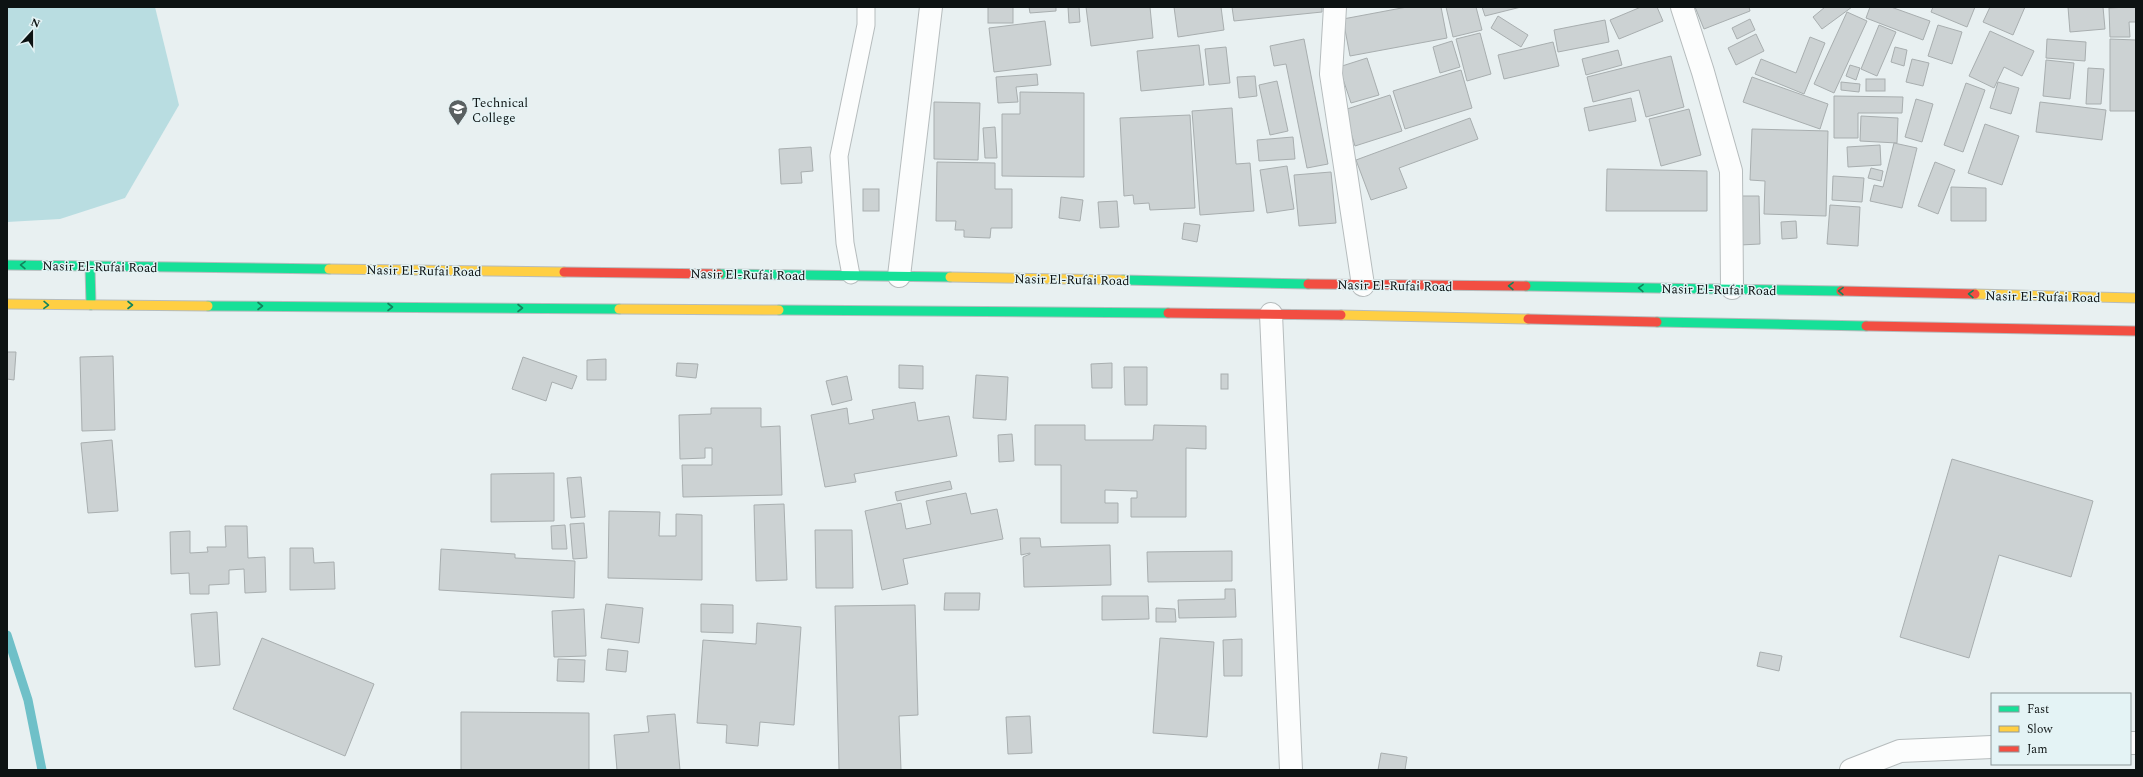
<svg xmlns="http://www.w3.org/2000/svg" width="2143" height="777" font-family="Spectral,serif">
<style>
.green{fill:#b9dde1}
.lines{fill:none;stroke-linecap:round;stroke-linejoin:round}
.stream{stroke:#6fc0c8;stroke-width:9}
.building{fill:#ccd2d3;stroke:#a8aeaf}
.lane-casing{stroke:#b6bcbd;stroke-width:19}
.street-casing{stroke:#b6bcbd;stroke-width:24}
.fast-casing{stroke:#b6bcbd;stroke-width:11}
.slow-casing{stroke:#b6bcbd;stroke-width:11}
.jam-casing{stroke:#b6bcbd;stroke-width:11}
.lane{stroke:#fcfdfd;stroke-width:17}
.street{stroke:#fcfdfd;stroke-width:22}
.fast{stroke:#16e098;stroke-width:9}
.slow{stroke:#ffcf43;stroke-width:9}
.jam{stroke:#f24e42;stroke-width:9}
.oneway{stroke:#12845c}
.labels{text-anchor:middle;stroke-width:3;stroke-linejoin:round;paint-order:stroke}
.poi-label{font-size:13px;fill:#0d1313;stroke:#e4f3f5;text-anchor:start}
.street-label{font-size:13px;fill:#0d1313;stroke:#e4f3f5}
</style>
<rect width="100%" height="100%" fill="#e8f0f1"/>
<path class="green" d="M7,7H155L179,105L125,198L60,219L7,222Z"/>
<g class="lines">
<path class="stream" d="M7,635L28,700L42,770"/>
</g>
<g class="building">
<rect x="988" y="7" width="25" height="16"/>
<path d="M1029,7H1056V11L1030,13Z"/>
<path d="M1068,7H1079L1080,22L1069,23Z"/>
<path d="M1086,7H1150L1153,38L1091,46Z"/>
<path d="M1174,7H1221L1224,30L1178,37Z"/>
<path d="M1232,7H1322V12L1234,21Z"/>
<path d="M1407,7H1441L1447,38L1350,56L1343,19Z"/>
<path d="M1446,7H1476L1482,30L1453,37Z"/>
<path d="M1482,7H1521L1485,16Z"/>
<path d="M1641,7H1657L1663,21L1619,39L1610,20Z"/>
<path d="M1695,7H1749L1750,11L1704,29Z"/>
<path d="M1825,7H1852L1822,29L1813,17Z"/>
<path d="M1870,7H1891L1930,21L1923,40L1866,18Z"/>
<path d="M1933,7H1975L1967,27L1931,12Z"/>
<path d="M1990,7H2025L2013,35L1983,22Z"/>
<path d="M2068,7H2103L2105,29L2070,32Z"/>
<path d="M2128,7H2136V22H2129L2130,37H2110L2109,8Z"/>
<path d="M1847,12L1867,21L1834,93L1814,84Z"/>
<path d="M1498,16L1528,35L1521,47L1491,28Z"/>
<path d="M1750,19L1755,30L1737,39L1732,28Z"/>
<path d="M1605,20L1609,42L1558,52L1554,30Z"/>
<path d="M1045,21L1051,65L994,72L989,28Z"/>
<path d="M1879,25L1896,32L1877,76L1861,69Z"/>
<path d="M1938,25L1962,32L1952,64L1928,56Z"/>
<path d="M1990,31L2034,51L2022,76L2004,67L1994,88L1969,76Z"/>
<path d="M1480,33L1491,74L1467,81L1456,39Z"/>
<path d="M1756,34L1764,51L1736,65L1728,48Z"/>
<path d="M1810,37L1825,43L1804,94L1755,74L1761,59L1796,73Z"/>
<path d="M1304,39L1328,164L1307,168L1286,64L1274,66L1270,46Z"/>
<path d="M2047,39L2086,42L2085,61L2046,58Z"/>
<path d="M2110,39L2136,40V111H2110Z"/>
<path d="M1452,41L1460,67L1440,73L1433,47Z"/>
<path d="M1553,42L1559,66L1504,79L1498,55Z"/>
<path d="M1199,45L1204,85L1141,91L1137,51Z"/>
<path d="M1226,47L1230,83L1209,85L1205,49Z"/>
<path d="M1895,47L1907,50L1904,66L1891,62Z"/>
<path d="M1618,50L1622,65L1586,75L1582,59Z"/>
<path d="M1671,56L1684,107L1646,117L1639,90L1593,102L1587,77Z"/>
<path d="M1367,58L1379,95L1351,103L1339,67Z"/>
<path d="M1912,59L1929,63L1923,86L1906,82Z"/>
<path d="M2046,60L2074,63L2070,99L2043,96Z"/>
<path d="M1850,65L1860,68L1856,80L1846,76Z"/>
<path d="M2088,68L2104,69L2101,104H2086Z"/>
<path d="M1461,70L1472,108L1405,129L1393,91Z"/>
<path d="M1037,74L1038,85L1016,87L1018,102L998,103L996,77Z"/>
<path d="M1255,76L1257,96L1239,98L1237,77Z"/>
<path d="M1752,77L1828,104L1820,129L1743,102Z"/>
<rect x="1866" y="79" width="19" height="12"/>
<path d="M1277,81L1288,131L1270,135L1259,85Z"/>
<path d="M1841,82L1860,84L1859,92L1841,90Z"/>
<path d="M1998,82L2019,88L2011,114L1990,108Z"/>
<path d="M1966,83L1985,90L1963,152L1944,145Z"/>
<path d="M1020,92L1084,93V177L1002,176V114H1020Z"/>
<path d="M1390,95L1402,131L1355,146L1344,110Z"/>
<path d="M1834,96L1903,97L1902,113H1858V138H1834Z"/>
<path d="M1631,98L1636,121L1589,131L1584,108Z"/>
<path d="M1916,99L1933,104L1922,142L1905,137Z"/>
<path d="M934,102L980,103L978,160L934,159Z"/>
<path d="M2040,102L2106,110L2102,140L2036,132Z"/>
<path d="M1232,108L1236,164L1250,163L1254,211L1200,215L1192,111Z"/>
<path d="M1689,109L1701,155L1661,166L1649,119Z"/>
<path d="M1190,115L1195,208L1150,210L1149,203L1134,204L1133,195L1124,196L1120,118Z"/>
<path d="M1861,116L1898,118L1897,143L1860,141Z"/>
<path d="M1470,118L1478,139L1399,168L1407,188L1371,200L1356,160Z"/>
<path d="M1985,124L2019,136L2002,185L1968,173Z"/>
<path d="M995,127L997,158H985L983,128Z"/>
<path d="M1752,129L1828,131L1826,216L1764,214L1765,181L1750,180Z"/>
<path d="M1293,137L1295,159L1259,161L1257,140Z"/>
<path d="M1894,143L1917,148L1902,208L1870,201L1874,185L1883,187Z"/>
<path d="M1880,145L1881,165L1848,167L1847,147Z"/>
<path d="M811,147L813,171L801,172L802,183L781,184L779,149Z"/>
<path d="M937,162L995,163V189H1012V228H991L990,238L964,237V230H955L956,221H936Z"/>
<path d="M1935,162L1955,170L1938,214L1918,206Z"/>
<path d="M1287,166L1294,209L1267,213L1260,170Z"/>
<path d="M1871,168L1883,171L1881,181L1868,178Z"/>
<path d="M1607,169L1707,171V211H1606Z"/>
<path d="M1331,172L1336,223L1299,226L1294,175Z"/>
<path d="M1833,176L1864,178L1862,202L1832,200Z"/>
<path d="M1951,187L1986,188V221H1951Z"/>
<rect x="863" y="189" width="16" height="22"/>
<path d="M1739,196H1759L1760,244L1740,245Z"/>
<path d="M1061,197L1083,200L1080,221L1059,218Z"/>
<path d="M1117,201L1119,227L1100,228L1098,202Z"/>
<path d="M1830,205L1860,207L1858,246L1827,244Z"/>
<path d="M1796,221L1797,238L1782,239L1781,222Z"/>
<path d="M1184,223L1200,225L1197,242L1182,239Z"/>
<path d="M7,352H16L14,380L7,379Z"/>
<path d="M113,356L115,430L82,431L80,357Z"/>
<path d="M523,357L577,376L572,389L552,382L546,401L512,389Z"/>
<path d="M606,359V380H587V360Z"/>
<path d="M677,363L698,364L696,378L676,376Z"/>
<path d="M1112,363V388H1092L1091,364Z"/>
<path d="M899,365L923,366V389L899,388Z"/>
<path d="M1124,367H1147V405H1125Z"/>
<rect x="1221" y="374" width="7" height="15"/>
<path d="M976,375L1008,377L1006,420L973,418Z"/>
<path d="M847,376L852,400L832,405L826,381Z"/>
<path d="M915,402L918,421L949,416L957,456L854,474L856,482L825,487L811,415L847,408L849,424L874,419L872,410Z"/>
<path d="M711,408H761V427L780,426L782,495L683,497L682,465H712V448H705V458L680,459L679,415L711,414Z"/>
<path d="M1035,425H1085V440H1153L1154,425L1206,426V449L1186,448V517H1131V498H1137V491L1105,490V503H1118V523H1061V465H1035Z"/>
<path d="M1012,434L1014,461L999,462L998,435Z"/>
<path d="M112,440L118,511L88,513L81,443Z"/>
<path d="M1952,459L2093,501L2071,577L1999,555L1969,658L1900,637Z"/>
<path d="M554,473V521L491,522V474Z"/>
<path d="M581,477L585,517L571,518L567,478Z"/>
<path d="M950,481L952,489L897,501L895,492Z"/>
<path d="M966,493L971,514L997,509L1003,539L903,559L908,584L882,590L865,511L901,503L906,529L931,524L926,501Z"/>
<path d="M784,504L787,580L756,581L754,505Z"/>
<path d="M609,511L660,512L659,536H676V514L702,515V580L608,578Z"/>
<path d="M584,523L587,558L573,559L570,524Z"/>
<path d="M565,525L567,549H552L551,526Z"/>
<path d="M225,526H247L248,558L265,557L266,592L245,593L244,569L229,570V584L209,585V594H190L189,573L171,574L170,532L190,531V553L208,552L207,547H226Z"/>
<path d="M815,530H852L853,588H816Z"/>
<path d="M1020,538H1040L1041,547L1110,545L1111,585L1024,587L1023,557L1030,554V553L1021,555Z"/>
<path d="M290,548H313L314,563L334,562L335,589L290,590Z"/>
<path d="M441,549L515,554V558L575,561L574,598L439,590Z"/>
<path d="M1232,551V581L1148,582L1147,552Z"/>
<path d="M1225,589H1235L1236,617L1179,618L1178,600L1225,599Z"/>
<path d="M945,593H980L979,610H944Z"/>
<path d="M1102,596H1148L1149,619L1102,620Z"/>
<path d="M606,604L643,608L639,643L601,638Z"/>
<path d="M701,604L733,605V633L701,632Z"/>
<path d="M915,605L918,715L899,716L901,770H839L835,606Z"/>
<path d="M1156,608L1175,609L1176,622H1156Z"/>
<path d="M584,609L586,656L554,657L552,611Z"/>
<path d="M217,612L220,665L195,667L191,614Z"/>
<path d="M757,623L801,627L794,725L760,722L758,746L726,743L727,725L697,723L703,640L756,644Z"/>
<path d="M262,638L374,684L345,756L233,709Z"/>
<path d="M1160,638L1214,642L1207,737L1153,733Z"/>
<path d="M1242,639V676H1224L1223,640Z"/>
<path d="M608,649L628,651L626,672L606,670Z"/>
<path d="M1760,652L1782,656L1779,671L1757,666Z"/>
<path d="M558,659L585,660L584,682L557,681Z"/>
<path d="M461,712L589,713V770H461Z"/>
<path d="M675,714L680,770H617L614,735L649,732L647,716Z"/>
<path d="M1030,716L1032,753L1008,754L1006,717Z"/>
<path d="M1381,753L1407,757L1405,770H1378Z"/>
</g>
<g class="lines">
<g class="lane-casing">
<path id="lane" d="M851,275L845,243L839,156L866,25V7"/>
</g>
<g class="street-casing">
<g id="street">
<path d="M1335,7L1331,74L1363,285"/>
<path d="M1682,7L1703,72L1731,171L1732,288"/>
<path d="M899,276L931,7"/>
<path d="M1271,314L1291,770"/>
<path d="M2130,743H2136"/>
<path d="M1851,770L1900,751L1992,747"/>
</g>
</g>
<g class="fast-casing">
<g id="fast">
<path d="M7,265L329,269"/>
<path d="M90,266L91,305"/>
<path d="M719,274L950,277"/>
<path d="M1123,280L1308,284"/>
<path d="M1526,286L1841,291"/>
<path d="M208,306L619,309"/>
<path d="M779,310L1168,313"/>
<path d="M1657,322L1866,326"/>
</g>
</g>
<g class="slow-casing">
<g id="slow">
<path d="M329,269L564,272"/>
<path d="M950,277L1123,280"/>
<path d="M1975,294L2136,298"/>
<path d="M7,304L208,306"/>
<path d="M619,309L779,310"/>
<path d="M1341,315L1528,319"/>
</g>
</g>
<g class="jam-casing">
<g id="jam">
<path d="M564,272L719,274"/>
<path d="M1308,284L1526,286"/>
<path d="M1841,291L1975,294"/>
<path d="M1168,313L1341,315"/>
<path d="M1528,319L1657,322"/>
<path d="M1866,326L2136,331"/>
</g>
</g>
<use href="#lane" class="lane"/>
<use href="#street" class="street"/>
<use href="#fast" class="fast"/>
<use href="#slow" class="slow"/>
<use href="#jam" class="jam"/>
</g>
<defs><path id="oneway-chevron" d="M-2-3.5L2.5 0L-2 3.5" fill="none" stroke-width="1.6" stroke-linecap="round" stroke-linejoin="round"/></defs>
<g class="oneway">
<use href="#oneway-chevron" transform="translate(23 265) rotate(-179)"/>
<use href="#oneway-chevron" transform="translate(1511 286) rotate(-179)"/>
<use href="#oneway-chevron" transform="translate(1641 288) rotate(-179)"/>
<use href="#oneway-chevron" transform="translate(1841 291) rotate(-179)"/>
<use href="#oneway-chevron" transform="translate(1971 294) rotate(-179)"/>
<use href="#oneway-chevron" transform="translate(46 305) rotate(1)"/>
<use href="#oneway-chevron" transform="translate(130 305)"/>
<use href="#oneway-chevron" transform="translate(260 306)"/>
<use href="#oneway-chevron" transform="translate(390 307)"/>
<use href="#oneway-chevron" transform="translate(520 308)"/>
</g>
<defs>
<g id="university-pin" transform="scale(1)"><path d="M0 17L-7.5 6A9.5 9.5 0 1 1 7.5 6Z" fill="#5a6061" stroke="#e4f3f5"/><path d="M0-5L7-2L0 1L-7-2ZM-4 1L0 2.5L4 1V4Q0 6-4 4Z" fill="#fff"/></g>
</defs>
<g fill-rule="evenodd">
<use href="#university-pin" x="458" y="109"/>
</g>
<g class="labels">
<g class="poi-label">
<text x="472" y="107">Technical<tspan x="472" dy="15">College</tspan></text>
</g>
<g class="street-label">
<text transform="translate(100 266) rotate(1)" y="5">Nasir El-Rufai Road</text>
<text transform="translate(424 270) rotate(1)" y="5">Nasir El-Rufai Road</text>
<text transform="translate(748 274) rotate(1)" y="5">Nasir El-Rufai Road</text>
<text transform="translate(1072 279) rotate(1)" y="5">Nasir El-Rufai Road</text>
<text transform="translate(1395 285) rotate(1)" y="5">Nasir El-Rufai Road</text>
<text transform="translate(1719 289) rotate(1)" y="5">Nasir El-Rufai Road</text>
<text transform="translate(2043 296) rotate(1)" y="5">Nasir El-Rufai Road</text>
</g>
</g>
<rect width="2143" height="777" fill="none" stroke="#0d1313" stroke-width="16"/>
<rect x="1991" y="693" width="140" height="72" fill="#e4f3f5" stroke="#8e999b"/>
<rect x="1999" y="706" width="20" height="6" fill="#16e098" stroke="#8e999b"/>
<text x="2027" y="713" font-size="12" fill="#0d1313">Fast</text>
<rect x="1999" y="726" width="20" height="6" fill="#ffcf43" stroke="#8e999b"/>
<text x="2027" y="733" font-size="12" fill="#0d1313">Slow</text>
<rect x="1999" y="746" width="20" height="6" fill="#f24e42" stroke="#8e999b"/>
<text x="2027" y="753" font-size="12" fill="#0d1313">Jam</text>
<g transform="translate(32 32) rotate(21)" stroke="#e4f3f5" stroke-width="3" paint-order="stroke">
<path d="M0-3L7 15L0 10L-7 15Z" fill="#0d1313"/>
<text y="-6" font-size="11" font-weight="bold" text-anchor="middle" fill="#0d1313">N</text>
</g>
</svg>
